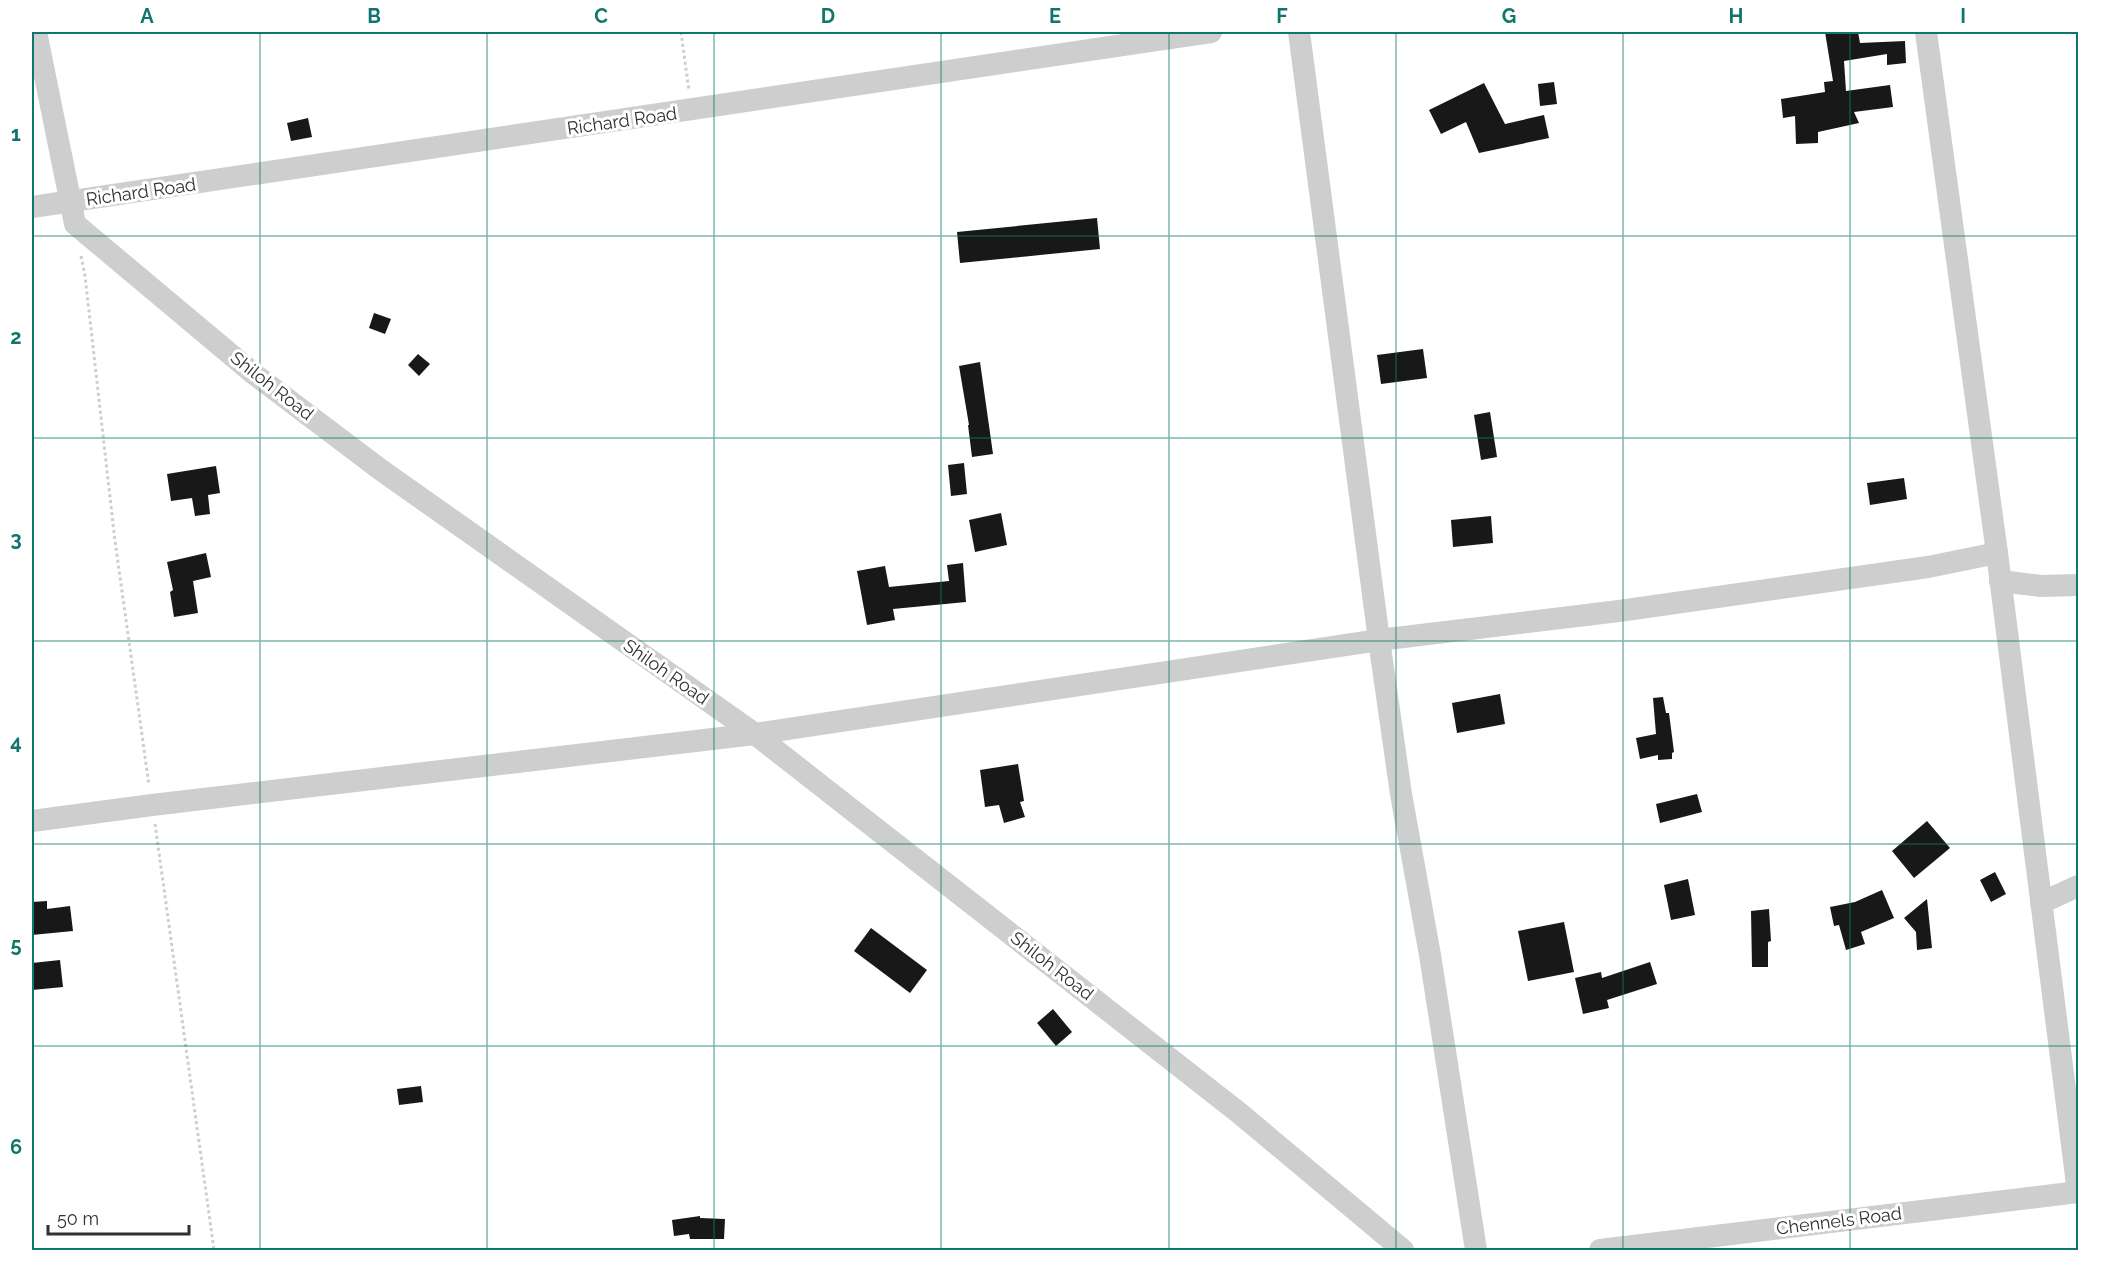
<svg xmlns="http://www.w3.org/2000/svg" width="2110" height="1282" font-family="Raleway,sans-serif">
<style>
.building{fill:#181818}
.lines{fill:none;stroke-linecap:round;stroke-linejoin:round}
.path{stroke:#cecece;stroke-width:3;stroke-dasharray:3 3;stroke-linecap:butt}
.minor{stroke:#cecece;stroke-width:22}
.grid{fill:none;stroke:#0f766e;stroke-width:1.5;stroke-opacity:0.55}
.labels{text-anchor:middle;stroke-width:6;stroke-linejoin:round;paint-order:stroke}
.street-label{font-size:18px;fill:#313131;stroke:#fff}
.neatline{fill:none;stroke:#0f766e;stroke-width:2}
.grid-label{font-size:20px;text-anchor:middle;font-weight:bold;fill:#0f766e}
</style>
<rect width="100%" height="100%" fill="#fff"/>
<g class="building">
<path d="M1825,32H1858L1860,43L1905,41L1906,63L1887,65V54L1844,61L1846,91L1890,85L1893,107L1854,112L1859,123L1818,132V143L1796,144L1795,116L1783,118L1781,99L1825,92L1824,82L1833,81Z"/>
<path d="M1554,82L1557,104L1540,106L1538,84Z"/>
<path d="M1484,83L1505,124L1544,115L1549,138L1479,153L1466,122L1441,134L1429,110Z"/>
<path d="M308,118L312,137L291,141L287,123Z"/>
<path d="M1097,218L1100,249L960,263L957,232Z"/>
<path d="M374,313L391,319L385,334L369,328Z"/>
<path d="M1423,349L1427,378L1381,384L1377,355Z"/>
<path d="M418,354L430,364L419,376L408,365Z"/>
<path d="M980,362L993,454L972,457L968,425H969L959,366Z"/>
<path d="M1490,412L1497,457L1481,460L1474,415Z"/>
<path d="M964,463L967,494L951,496L948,465Z"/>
<path d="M216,466L220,493L208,495L210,514L195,516L192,498L171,501L167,474Z"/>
<path d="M1904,478L1907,499L1870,505L1867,483Z"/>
<path d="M1001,513L1007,545L975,552L969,520Z"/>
<path d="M1491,516L1493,543L1453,547L1451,520Z"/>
<path d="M206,553L211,577L193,581L198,613L174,617L170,592L173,590L167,562Z"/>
<path d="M963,563L966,602L893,609L895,620L867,625L857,571L885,566L889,587L949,581L947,565Z"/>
<path d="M1500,694L1505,724L1457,733L1452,703Z"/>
<path d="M1663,697L1666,713H1669L1674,752L1672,753V759L1658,760V755L1640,759L1636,738L1656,734L1653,698Z"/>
<path d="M1018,764L1024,801L1020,802L1025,817L1004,823L999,805L985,807L980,770Z"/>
<path d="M1697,794L1702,812L1660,823L1656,804Z"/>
<path d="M1927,821L1950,848L1914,878L1892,851Z"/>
<path d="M1995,872L2006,894L1991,902L1980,880Z"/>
<path d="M1688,879L1695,915L1671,920L1664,885Z"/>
<path d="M1882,890L1894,918L1861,932L1865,944L1846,950L1839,925L1834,926L1830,907L1855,902Z"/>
<path d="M1927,899L1932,948L1917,950L1916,932L1904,918Z"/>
<path d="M47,901V909L70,906L73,931L32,935V902Z"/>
<path d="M1769,909L1771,941L1768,942V967H1752L1751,911Z"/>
<path d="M1564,922L1574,972L1528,981L1518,931Z"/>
<path d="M871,928L927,970L910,993L854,951Z"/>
<path d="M60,960L63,987L32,990V963Z"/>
<path d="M1650,962L1657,984L1607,1000L1609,1008L1583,1014L1575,978L1601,972L1602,978Z"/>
<path d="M1053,1009L1072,1032L1056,1046L1037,1023Z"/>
<path d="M421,1086L423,1102L399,1105L397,1089Z"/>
<path d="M700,1216V1218L725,1219L724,1239H690L689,1234L674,1236L672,1220Z"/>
</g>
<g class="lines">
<g class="path">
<path d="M681,32L689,91"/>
<path d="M81,256L85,276L115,541L149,785"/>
<path d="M155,824L214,1250"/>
</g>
<g class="minor">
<path d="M36,32L75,224L254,374L381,470L755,734L1238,1112L1403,1250"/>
<path d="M1299,32L1379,640L1401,794L1430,955L1476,1250"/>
<path d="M1926,32L1997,553L2078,1192"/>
<path d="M32,207L1211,32"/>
<path d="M2000,581L2041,586L2078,585"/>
<path d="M32,821L152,805L755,734L1379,640L1619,611L1928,567L1997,553"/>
<path d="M2041,903L2078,886"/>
<path d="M1600,1250L2078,1192"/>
</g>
</g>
<path class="grid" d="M260,32V1250M487,32V1250M714,32V1250M941,32V1250M1169,32V1250M1396,32V1250M1623,32V1250M1850,32V1250M32,236H2078M32,438H2078M32,641H2078M32,844H2078M32,1046H2078"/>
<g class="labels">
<g class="street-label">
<text transform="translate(622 121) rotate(-8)" y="6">Richard Road</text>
<text transform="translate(141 192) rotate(-8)" y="6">Richard Road</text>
<text transform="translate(272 386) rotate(38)" y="6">Shiloh Road</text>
<text transform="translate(666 672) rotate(35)" y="6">Shiloh Road</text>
<text transform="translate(1052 966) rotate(38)" y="6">Shiloh Road</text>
<text transform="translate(1839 1221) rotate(-7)" y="6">Chennels Road</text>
</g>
</g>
<rect width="2110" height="1282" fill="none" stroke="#ffffff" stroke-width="66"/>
<path d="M48 1225v9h141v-9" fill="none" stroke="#313131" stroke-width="3"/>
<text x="57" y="1225" font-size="18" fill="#313131" stroke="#ffffff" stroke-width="4.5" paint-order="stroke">50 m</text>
<rect x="33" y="33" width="2044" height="1216" class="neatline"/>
<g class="grid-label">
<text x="147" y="23">A</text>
<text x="374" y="23">B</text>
<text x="601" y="23">C</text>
<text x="828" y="23">D</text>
<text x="1055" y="23">E</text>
<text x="1282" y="23">F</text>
<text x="1509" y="23">G</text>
<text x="1736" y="23">H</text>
<text x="1963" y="23">I</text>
<text x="16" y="141">1</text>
<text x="16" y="344">2</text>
<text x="16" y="546">3</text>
<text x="16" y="749">4</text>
<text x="16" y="952">5</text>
<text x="16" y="1154">6</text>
</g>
</svg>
